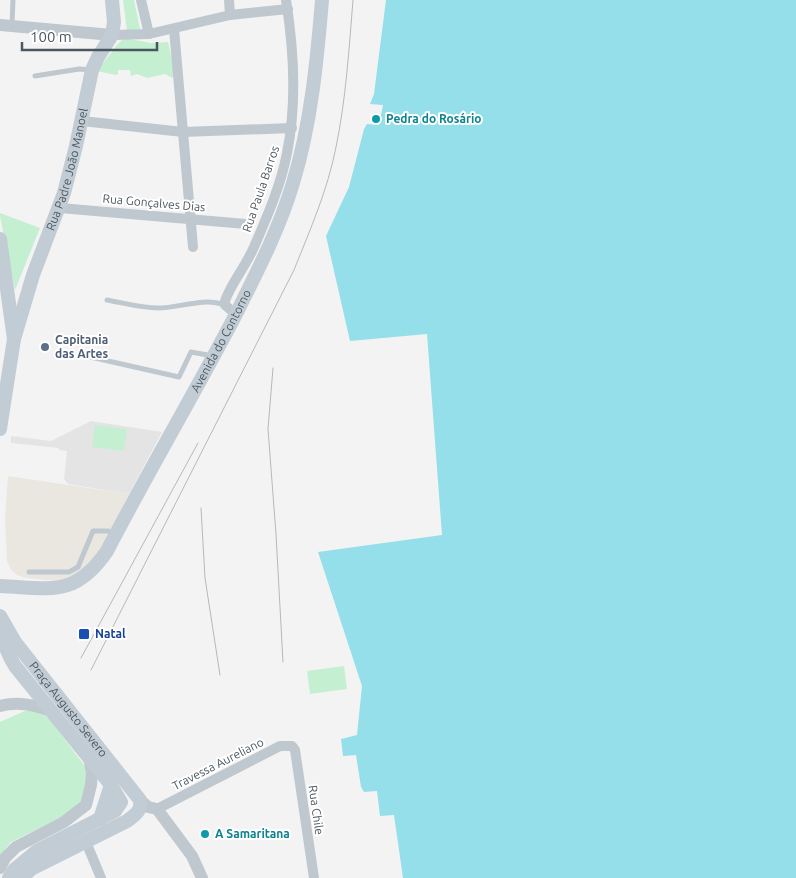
<svg xmlns="http://www.w3.org/2000/svg" width="796" height="878" font-family="Ubuntu,sans-serif">
<style>
.commercial{fill:#eae7e1}
.education{fill:#e5e4e4}
.green{fill:#c4efd1}
.water{fill:#94dfe9}
.lines{fill:none;stroke-linecap:round;stroke-linejoin:round}
.service{stroke:#bfc8ce;stroke-width:5}
.minor{stroke:#bfc8ce;stroke-width:10}
.tertiary{stroke:#bfc8ce;stroke-width:12}
.secondary{stroke:#c1ccd5;stroke-width:14}
.tram{stroke:#b5b8bc;stroke-width:1}
.culture-dot{fill:#0f9aa8;stroke:#fff;stroke-width:2}
.service-dot{fill:#5c6f8a;stroke:#fff;stroke-width:2}
.transit-dot{fill:#1a4fb4;stroke:#fff;stroke-width:2}
.labels{text-anchor:middle;stroke-width:4;stroke-linejoin:round;paint-order:stroke}
.culture-label{font-size:12px;font-weight:bold;fill:#0d838f;stroke:#fff;text-anchor:start}
.street-label{font-size:12px;fill:#4b575f;stroke:#fff}
.service-label{font-size:12px;font-weight:bold;fill:#4e5e75;stroke:#fff;text-anchor:start}
.transit-label{font-size:12px;font-weight:bold;fill:#164399;stroke:#fff;text-anchor:start}
</style>
<rect width="100%" height="100%" fill="#f4f3f3"/>
<path class="commercial" d="M8,476L129,494L96,560L70,578L57,581L26,578L17,575L11,570L7,561L5,518Z"/>
<path class="education" d="M91,421L162,432L129,494L68,484L64,479L67,451L59,450V448L11,443V436L51,441Z"/>
<g class="green">
<path d="M123,0H134L140,29L127,31Z"/>
<path d="M124,38L151,43L168,42L175,73L172,78L165,74L147,78L137,74L131,76L130,70H118V74L116,75L97,71L117,45Z"/>
<path d="M0,213L40,228L15,290L0,216Z"/>
<path d="M95,425L127,429L124,451L92,447Z"/>
<path d="M344,666L347,689L310,694L307,671Z"/>
<path d="M27,710L41,711L50,720L84,765L87,771L84,801L67,814L11,842L0,855V722Z"/>
</g>
<path class="water" d="M386,0H796V878H403L394,815L380,816L377,791L364,792L361,787L356,755L343,756L341,739L357,735L362,686L318,552L442,535L427,334L350,341L326,236L349,187L364,129L367,124L379,125L383,105L370,104L374,94Z"/>
<g class="lines">
<g class="service">
<path d="M12,25L13,0"/>
<path d="M35,76L79,69L91,70"/>
<path d="M107,300C124,303 141,308 158,308C179,308 204,297 224,305"/>
<path d="M86,356L179,377L191,352L213,356"/>
<path d="M29,572H69L78,567L93,531H108L115,534"/>
</g>
<g class="minor">
<path d="M141,0L149,34"/>
<path d="M229,0L230,15"/>
<path d="M174,29L193,247"/>
<path d="M112,35L149,34L230,15L288,9"/>
<path d="M82,121L183,132L292,128"/>
<path d="M60,208L246,224"/>
<path d="M237,312L232,311L225,305V301C231,283 246,266 254,247C267,217 281,185 287,153C297,103 294,50 286,0"/>
<path d="M157,809L280,746H292L295,750L314,878"/>
<path d="M86,842L101,878"/>
</g>
<g class="tertiary">
<path d="M0,25L112,35"/>
<path d="M0,706C18,701 34,705 51,711"/>
<path d="M140,800L148,807L157,809L192,856L202,878"/>
<path d="M0,868L5,858L16,847L64,822L86,805L91,785L92,773L89,757"/>
</g>
<g class="secondary">
<path d="M0,239L14,339L0,429"/>
<path id="s1" d="M14,339L33,275L64,193L76,146L92,70L98,57L112,35L114,22L112,0"/>
<path id="s2" d="M0,586C50,588 75,598 107,551C148,472 193,396 234,318C256,274 279,230 293,183C311,124 317,61 322,0"/>
<path id="s3" d="M0,616L15,642L140,800C142,811 135,815 127,821L31,869L22,878"/>
<path d="M1,623C2,639 6,652 15,666L111,785L121,802L115,811L37,851L14,870L9,878"/>
<path d="M100,819L111,785"/>
</g>
<g class="tram">
<path d="M273,368L268,429L276,534L283,662"/>
<path d="M201,508L205,578L220,675"/>
<path d="M81,658L198,443"/>
<path d="M91,670L294,270C310,230 328,189 336,147C346,99 349,49 353,0"/>
</g>
</g>
<g class="culture-dot">
<circle cx="376" cy="119" r="5"/>
<circle cx="205" cy="834" r="5"/>
</g>
<circle class="service-dot" cx="45" cy="347" r="5"/>
<rect class="transit-dot" x="78" y="628" width="12" height="12" rx="2.5"/>
<g class="labels">
<g class="culture-label">
<text x="386" y="123">Pedra do Rosário</text>
<text x="215" y="838">A Samaritana</text>
</g>
<g class="street-label">
<text dy="4" stroke="none"><textPath href="#s1" startOffset="178">Rua Padre João Manoel</textPath></text>
<text transform="translate(261 189) rotate(-71)" y="4">Rua Paula Barros</text>
<text transform="translate(154 203) rotate(5)" y="4">Rua Gonçalves Dias</text>
<text dy="4" stroke="none"><textPath href="#s2" startOffset="360">Avenida do Contorno</textPath></text>
<text dy="4" stroke="none"><textPath href="#s3" startOffset="116">Praça Augusto Severo</textPath></text>
<text transform="translate(218 764) rotate(-27)" y="4">Travessa Aureliano</text>
<text transform="translate(316 810) rotate(82)" y="4">Rua Chile</text>
</g>
<g class="service-label">
<text x="55" y="344">Capitania<tspan x="55" dy="14">das Artes</tspan></text>
</g>
<g class="transit-label">
<text x="95" y="638">Natal</text>
</g>
</g>
<path d="M22 42v8h135v-8" fill="none" stroke="#4b575f" stroke-width="2.5"/>
<text x="30" y="42" font-size="15" fill="#4b575f" stroke="#ffffff" stroke-width="4" paint-order="stroke">100 m</text>
</svg>
